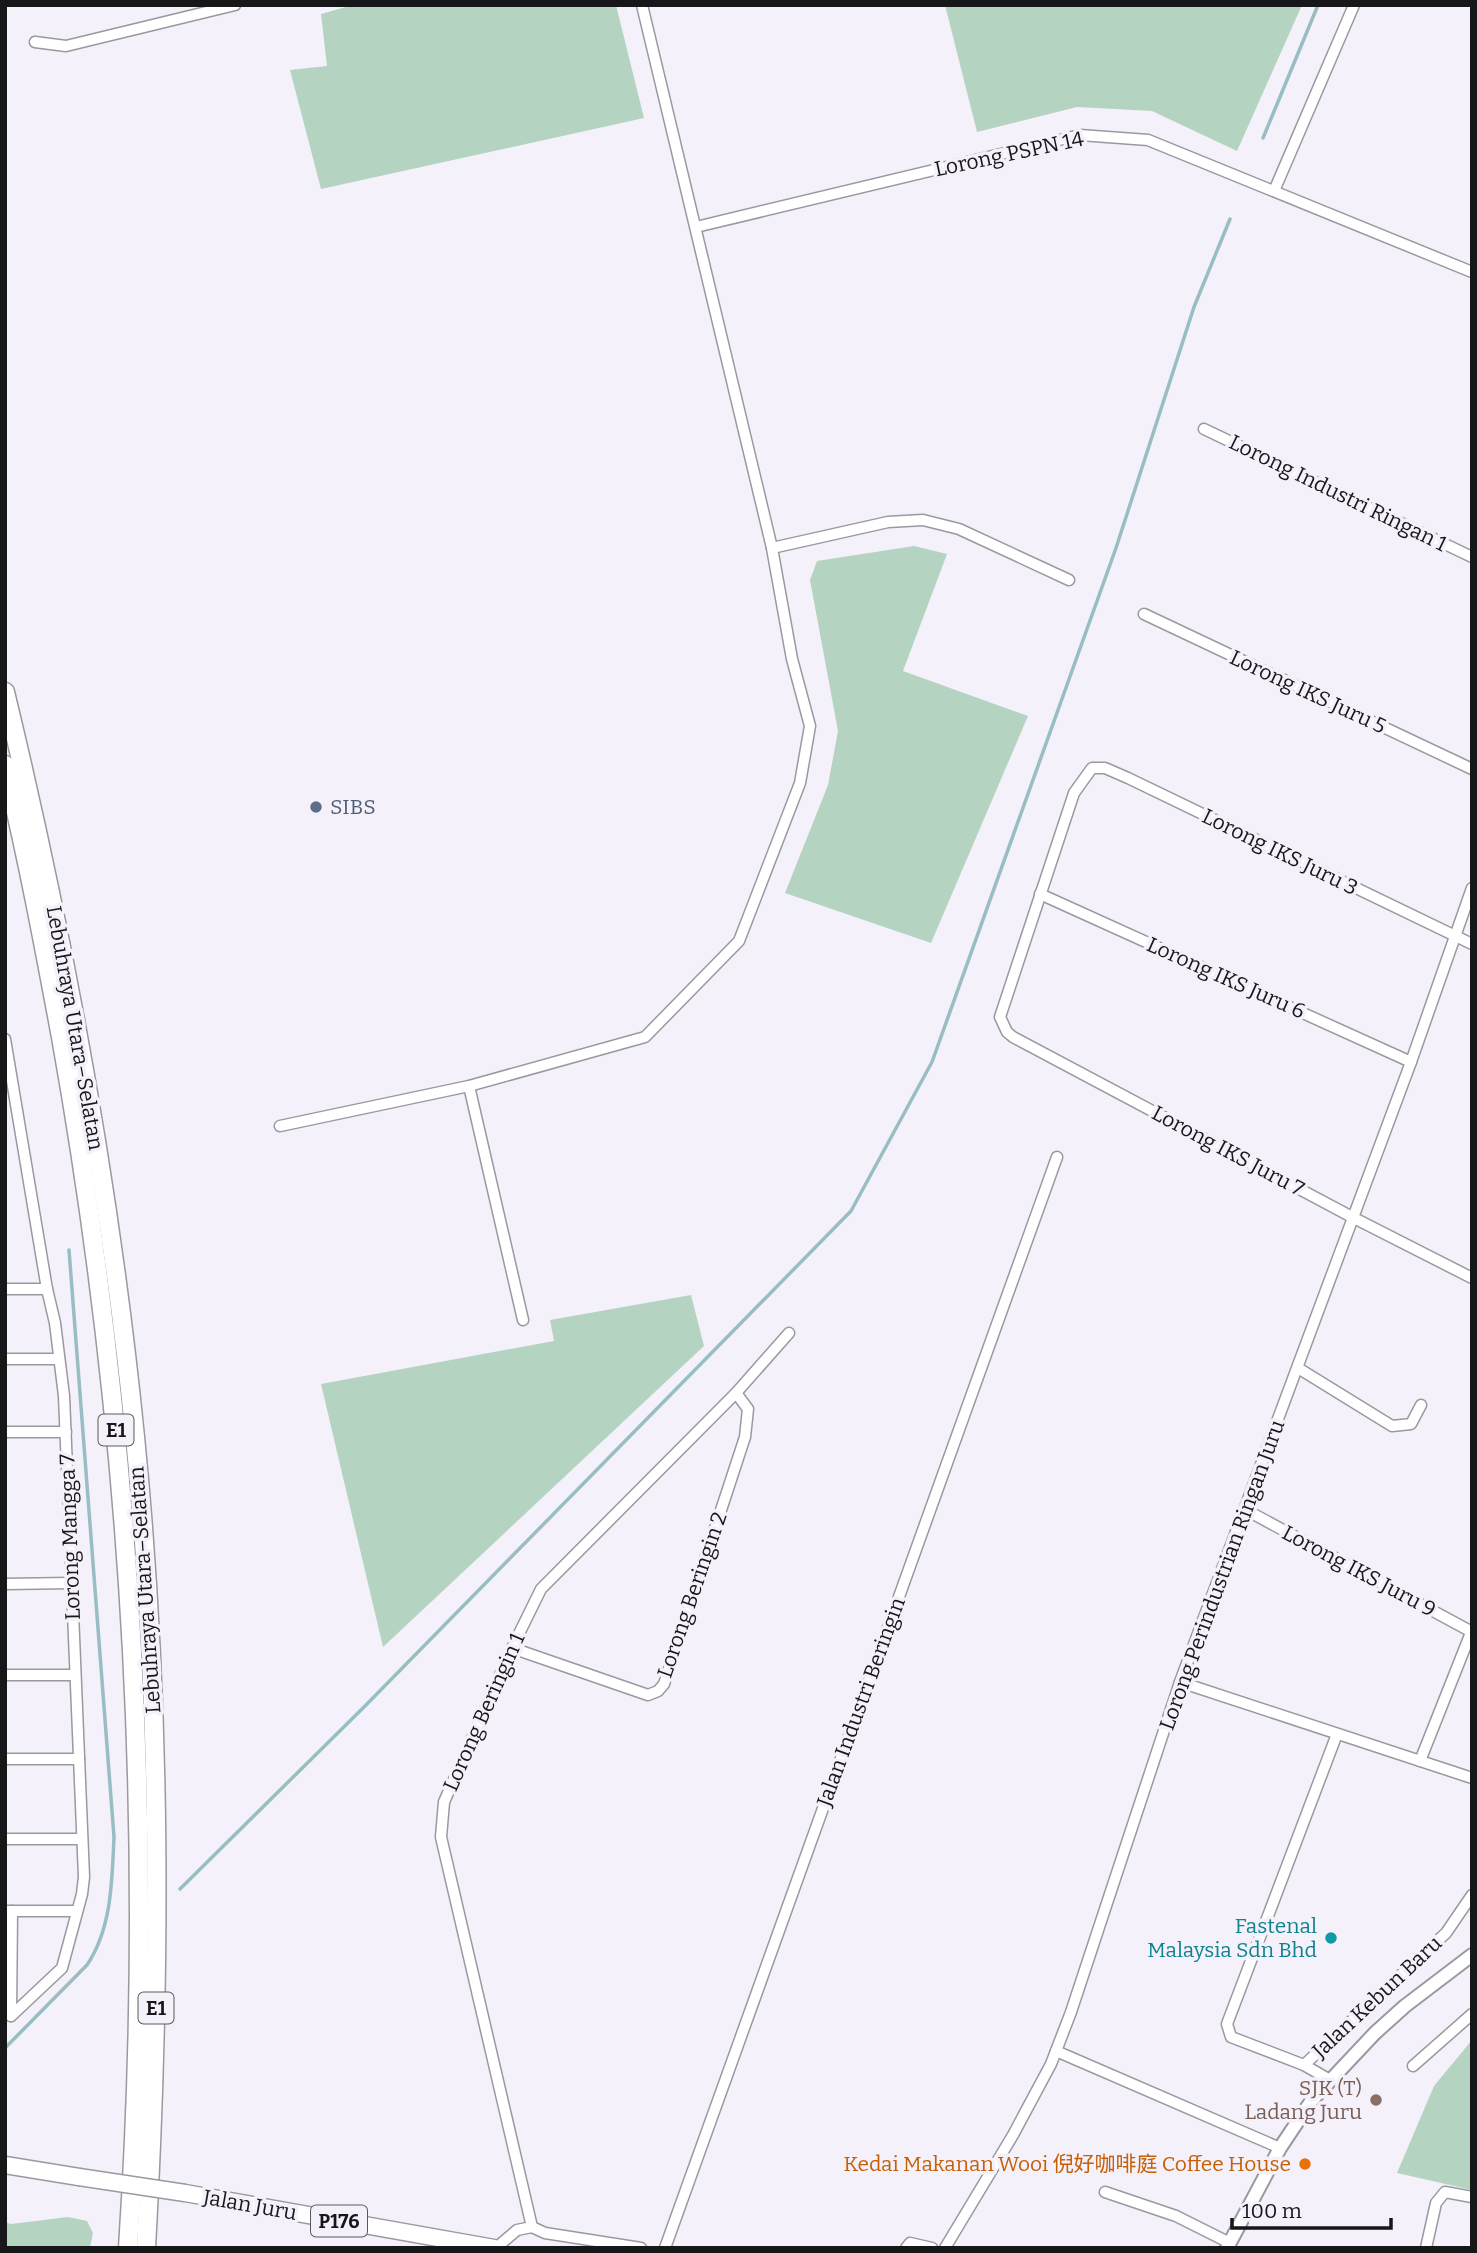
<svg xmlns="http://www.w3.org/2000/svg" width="1477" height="2253" font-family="Bitter,'Noto Sans SC',serif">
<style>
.green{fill:#b5d3c1}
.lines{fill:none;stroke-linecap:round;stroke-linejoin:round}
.stream{stroke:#98bec3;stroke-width:3.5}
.minor-casing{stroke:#9b98a0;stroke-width:13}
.tertiary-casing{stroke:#9b98a0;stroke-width:16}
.primary-casing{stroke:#9b98a0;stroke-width:19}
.motorway-casing{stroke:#9b98a0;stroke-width:21}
.minor{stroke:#fff;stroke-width:10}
.tertiary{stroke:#fff;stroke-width:12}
.primary{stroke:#fff;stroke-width:16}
.motorway{stroke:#fff;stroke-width:18}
.primary-bridge-casing{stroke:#9b98a0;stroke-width:19;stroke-linecap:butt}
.primary-bridge{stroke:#fff;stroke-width:16}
.service-dot{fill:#5c6f8a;stroke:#f5f1fa;stroke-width:2.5}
.culture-dot{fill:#0f9aa8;stroke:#f5f1fa;stroke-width:2.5}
.education-dot{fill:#8d6e63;stroke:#f5f1fa;stroke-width:2.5}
.food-dot{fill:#e8710a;stroke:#f5f1fa;stroke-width:2.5}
.labels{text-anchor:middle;stroke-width:7;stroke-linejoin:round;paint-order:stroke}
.shield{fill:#f5f1fa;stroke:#5a585c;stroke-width:2}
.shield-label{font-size:19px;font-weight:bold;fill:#171619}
.street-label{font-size:21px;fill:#171619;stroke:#f5f1fa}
.service-label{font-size:21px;fill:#4e5e75;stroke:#f5f1fa;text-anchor:start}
.culture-label{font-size:21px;fill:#0d838f;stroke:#f5f1fa;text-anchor:end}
.education-label{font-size:21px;fill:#785e54;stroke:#f5f1fa;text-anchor:end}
.food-label{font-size:21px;fill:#c56008;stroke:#f5f1fa;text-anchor:end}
</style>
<rect width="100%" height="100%" fill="#f5f1fa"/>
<g class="green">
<path d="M353,5H616L644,118L321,189L290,70L327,66L321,14Z"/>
<path d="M945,5L983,6L1302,5L1237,151L1152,111L1077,107L977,132Z"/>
<path d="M914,546L947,554L903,671L1028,716L931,943L785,893L828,785L838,731L810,580L817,561Z"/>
<path d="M691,1295L704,1346L383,1647L321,1384L554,1341L550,1320Z"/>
<path d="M1472,2040V2190L1397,2173L1434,2086Z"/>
<path d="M68,2217L87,2221L93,2233L90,2248H5V2222L11,2224Z"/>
</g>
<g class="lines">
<g class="stream">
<path d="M1263,138L1318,5"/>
<path d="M180,1889L365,1706L851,1211L932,1062L1116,548L1194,307L1230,219"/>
<path d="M5,2048L87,1965C112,1928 112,1880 114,1837L69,1250"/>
</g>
<g class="minor-casing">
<g id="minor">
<path d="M35,42L66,46L235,5"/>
<path d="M1274,191L1354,5"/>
<path d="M696,227L1080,135L1148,140L1472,272"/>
<path d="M1204,429L1472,557"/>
<path d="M772,548L888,522L923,520L959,529L1069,580"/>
<path d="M1144,614L1472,769"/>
<path d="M1040,894L1411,1062"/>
<path d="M1472,944L1128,778L1105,768H1092L1074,793L1000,1017L1007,1032L1013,1037L1352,1217L1472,1278"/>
<path d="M5,1039L47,1289L55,1323L64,1396L84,1877L82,1894L62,1968L11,2016"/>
<path d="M469,1086L523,1320"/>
<path d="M280,1126L469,1086L645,1037L739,941L800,783L810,726L792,659L772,548L642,5"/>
<path d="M5,1289H47"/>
<path d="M5,1359H59"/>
<path d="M1298,1368L1392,1426L1411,1424L1421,1405"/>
<path d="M5,1432H66"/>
<path d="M1246,1510L1472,1632"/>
<path d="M5,1584L71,1583"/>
<path d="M512,1648L648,1695L658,1691L664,1684L745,1437L748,1409L736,1393"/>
<path d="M5,1675H75"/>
<path d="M1180,1682L1472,1778"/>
<path d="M5,1759H79"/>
<path d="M1420,1761L1472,1630"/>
<path d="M5,1839H82"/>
<path d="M5,1911H77"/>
<path d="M11,2016L12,1911"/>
<path d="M1056,2051L1280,2148"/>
<path d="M1304,2065L1446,1933L1472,1895"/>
<path d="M1413,2066L1472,2014"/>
<path d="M1330,2080L1304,2065L1231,2037L1227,2024L1337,1734"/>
<path d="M1105,2192L1176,2216L1230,2243"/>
<path d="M532,2227L441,1837L444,1802L512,1648L541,1589L736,1393L789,1333"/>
<path d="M532,2227L545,2233L641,2248"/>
<path d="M496,2248L517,2230L532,2227"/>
<path d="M665,2248L1057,1157"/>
<path d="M906,2248L910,2243L932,2248"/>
<path d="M945,2248L1013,2135L1051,2064L1071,2012L1180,1682L1411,1062L1472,888"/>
<path d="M1426,2248L1436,2203L1445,2192L1472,2197"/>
</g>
</g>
<g class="tertiary-casing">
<path id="tertiary" d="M1227,2248L1280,2148L1312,2100L1375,2033L1405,2006L1472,1955"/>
</g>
<g class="primary-casing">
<g id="primary">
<path d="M5,2165L79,2177"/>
<path d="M185,2193L494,2248"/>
</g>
</g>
<g class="motorway-casing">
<g id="motorway">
<path d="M5,692C64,937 110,1186 135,1437C162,1707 161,1977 146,2248"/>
<path d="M5,765C27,855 44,946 61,1037C133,1440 155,1839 128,2248"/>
</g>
</g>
<use href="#minor" class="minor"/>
<use href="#tertiary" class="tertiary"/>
<use href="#primary" class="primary"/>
<use href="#motorway" class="motorway"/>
<g class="primary-bridge-casing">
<path id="primary-bridge" d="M79,2177L185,2193"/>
</g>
<use href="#primary-bridge" class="primary-bridge"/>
</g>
<circle class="service-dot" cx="316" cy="807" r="7"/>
<circle class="culture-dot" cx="1331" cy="1938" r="7"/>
<circle class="education-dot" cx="1376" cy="2100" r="7"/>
<circle class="food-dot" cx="1305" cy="2164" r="7"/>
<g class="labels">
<g class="shield">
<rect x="98.5" y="1414.5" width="35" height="31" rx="5"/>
<rect x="138.5" y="1992.5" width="35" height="31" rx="5"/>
<rect x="311" y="2205.5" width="56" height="31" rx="5"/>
</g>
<g class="shield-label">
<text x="116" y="1437">E1</text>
<text x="156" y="2015">E1</text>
<text x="339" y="2228">P176</text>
</g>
<g class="street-label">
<text transform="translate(1009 154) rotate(-12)" y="7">Lorong PSPN 14</text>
<text transform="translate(1338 493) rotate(26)" y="7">Lorong Industri Ringan 1</text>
<text transform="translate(1308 692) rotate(25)" y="7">Lorong IKS Juru 5</text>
<text transform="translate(1280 852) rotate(26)" y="7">Lorong IKS Juru 3</text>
<text transform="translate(1226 978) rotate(24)" y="7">Lorong IKS Juru 6</text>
<text transform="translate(75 1028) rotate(80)" y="7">Lebuhraya Utara–Selatan</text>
<text transform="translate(1228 1151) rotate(28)" y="7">Lorong IKS Juru 7</text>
<text transform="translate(70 1537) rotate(-92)" y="7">Lorong Mangga 7</text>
<text transform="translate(1359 1571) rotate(28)" y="7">Lorong IKS Juru 9</text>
<text transform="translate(1222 1575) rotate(-70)" y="7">Lorong Perindustrian Ringan Juru</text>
<text transform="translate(145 1590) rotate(-94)" y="7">Lebuhraya Utara–Selatan</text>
<text transform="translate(692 1595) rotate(-71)" y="7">Lorong Beringin 2</text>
<text transform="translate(861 1702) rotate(-70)" y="7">Jalan Industri Beringin</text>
<text transform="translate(484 1712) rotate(-66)" y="7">Lorong Beringin 1</text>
<text transform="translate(1377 1997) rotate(-43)" y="7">Jalan Kebun Baru</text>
<text transform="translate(250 2205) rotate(10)" y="7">Jalan Juru</text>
</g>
<g class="service-label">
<text x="330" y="814">SIBS</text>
</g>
<g class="culture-label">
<text x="1317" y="1933">Fastenal<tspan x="1317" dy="24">Malaysia Sdn Bhd</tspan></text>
</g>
<g class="education-label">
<text x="1362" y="2095">SJK (T)<tspan x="1362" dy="24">Ladang Juru</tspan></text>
</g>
<g class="food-label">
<text x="1291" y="2171">Kedai Makanan Wooi 倪好咖啡庭 Coffee House</text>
</g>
</g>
<rect width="1477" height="2253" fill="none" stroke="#171619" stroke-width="14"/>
<path d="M1232 2218v10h159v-10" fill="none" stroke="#171619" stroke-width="3.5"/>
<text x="1242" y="2218" font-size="21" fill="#171619" stroke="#f5f1fa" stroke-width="5" paint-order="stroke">100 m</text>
</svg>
